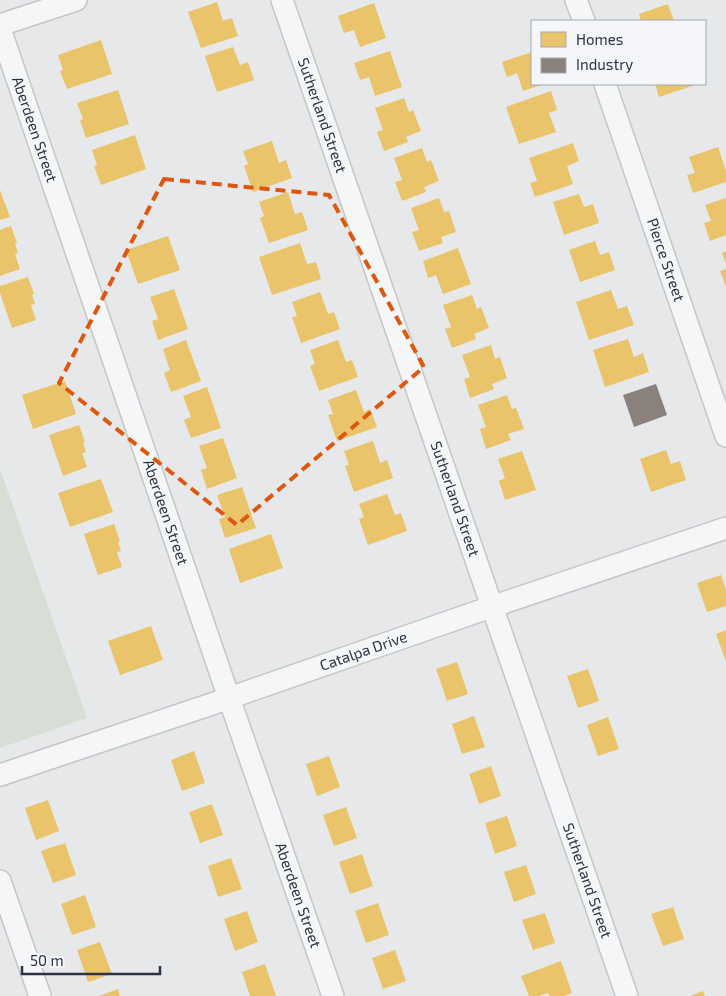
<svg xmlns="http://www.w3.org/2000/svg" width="726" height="996" font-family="'Exo 2',sans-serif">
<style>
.green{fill:#d6ded6}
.homes{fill:#e9c46a}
.industry{fill:#8a817c}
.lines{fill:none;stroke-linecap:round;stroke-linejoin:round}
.street-casing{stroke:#c4c6c8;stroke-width:24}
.street{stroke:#f5f6f7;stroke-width:21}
.marked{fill:none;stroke:#df570f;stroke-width:4;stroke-dasharray:10 6;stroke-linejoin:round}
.labels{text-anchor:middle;stroke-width:5;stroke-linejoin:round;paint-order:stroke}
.street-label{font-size:15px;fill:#2b3445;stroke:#f4f6f9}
</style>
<rect width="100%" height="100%" fill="#e6e8ea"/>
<path class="green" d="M0,469L87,718L0,748Z"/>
<g class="homes">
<path d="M217,2L223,21L232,18L238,36L201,48L188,12Z"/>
<path d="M374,3L386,38L360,47L354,30L344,33L338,16Z"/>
<path d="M668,4L674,21H641L639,14Z"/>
<path d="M101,40L112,74L67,89L60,71L63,70L58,55Z"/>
<path d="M233,47L240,65L248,62L254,80L217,92L205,56Z"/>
<path d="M390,51L402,87L375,96L369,77L360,80L354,63Z"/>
<path d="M532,52V84H544L523,91L517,73L507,77L502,62Z"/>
<path d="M655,84H695V85L659,97Z"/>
<path d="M118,90L129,124L86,138L80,120L83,119L77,103Z"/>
<path d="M551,91L557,110L549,113L556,132L519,144L506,107Z"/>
<path d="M404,98L409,112L413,110L421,131L406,137L408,142L384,151L377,132L383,130L375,108Z"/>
<path d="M135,135L146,169L101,185L94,166L97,165L92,150Z"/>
<path d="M272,141L279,163L286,160L292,178L253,192L244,166L248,164L243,151Z"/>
<path d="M573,143L579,161L567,166L573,184L535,197L530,183L537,181L529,158Z"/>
<path d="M718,147L726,171V182L693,193L687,175L695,173L689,157Z"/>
<path d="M422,148L427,162L431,160L439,181L424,187L426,192L402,201L395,182L402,180L394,158Z"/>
<path d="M0,190L10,217L0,220Z"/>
<path d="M288,192L295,214L302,212L308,230L269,243L260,218L264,216L259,202Z"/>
<path d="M579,194L584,207L593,204L599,223L564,235L553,202Z"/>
<path d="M439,198L444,212L449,211L456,232L441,237L443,243L419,251L412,232L419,230L411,208Z"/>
<path d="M726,198V235L710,241L704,223L711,221L705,205Z"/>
<path d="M11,226L17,243L15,244L18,253L15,254L20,269L0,276V230Z"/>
<path d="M168,236L180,270L138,284L126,250Z"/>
<path d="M595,241L600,255L609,252L615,270L580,282L569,250Z"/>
<path d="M300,243L307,264L316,262L321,279L272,295L259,257Z"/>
<path d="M458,248L471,284L443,294L436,275L428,278L423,261Z"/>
<path d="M726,251V264L722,253Z"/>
<path d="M726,269V287L720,271Z"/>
<path d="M28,277L34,294L32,295L35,304L31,305L36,320L12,328L0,293V286Z"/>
<path d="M174,289L188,329L158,340L152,321L158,319L150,297Z"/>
<path d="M611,290L618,309L627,306L634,325L589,340L576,302Z"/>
<path d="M320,292L328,314L334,312L340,329L301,343L292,317L297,316L292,302Z"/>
<path d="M472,295L477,309L481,307L489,328L474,334L476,339L452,348L445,329L451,327L443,305Z"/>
<path d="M628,339L634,357L643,353L649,372L605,387L593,350Z"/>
<path d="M186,340L201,381L171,392L164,373L170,370L163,349Z"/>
<path d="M338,340L346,362L352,360L358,377L319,391L310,366L315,364L310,350Z"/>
<path d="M491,345L495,359L500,357L507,378L492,384L494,389L470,398L464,379L470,377L462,355Z"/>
<path d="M65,381L76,414L33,429L22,395Z"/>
<path d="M207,387L221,428L191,438L184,420L191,417L183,396Z"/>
<path d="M356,390L364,412L370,409L377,427L337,441L328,415L333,414L328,400Z"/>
<path d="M507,395L512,409L516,408L524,429L508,434L511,440L486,449L480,429L486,427L478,405Z"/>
<path d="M79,425L85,442L83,443L86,452L82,453L87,467L63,476L49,435Z"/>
<path d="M223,438L237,478L207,489L201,470L207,468L199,446Z"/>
<path d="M373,441L380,463L387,460L393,478L354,492L345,466L349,465L344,451Z"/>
<path d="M666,450L671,464L680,461L686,480L651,492L640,459Z"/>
<path d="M522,451L536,490L505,500L499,481L505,478L498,459Z"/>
<path d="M101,479L113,512L70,527L58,493Z"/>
<path d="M242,487L256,528L225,538L219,519L225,517L217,495Z"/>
<path d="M387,494L395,515L401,513L407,531L368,545L359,519L364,517L359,504Z"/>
<path d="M114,524L120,541L118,542L121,551L117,552L122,567L98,575L84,534Z"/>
<path d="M271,534L283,568L240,583L229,549Z"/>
<path d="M721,575L726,590V606L707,612L697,583Z"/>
<path d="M151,626L163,660L120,675L108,641Z"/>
<path d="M726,630V662L716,634Z"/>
<path d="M457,662L468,694L447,701L436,669Z"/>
<path d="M588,669L599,701L578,708L567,676Z"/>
<path d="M474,716L485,747L462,754L452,724Z"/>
<path d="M608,717L619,749L598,756L587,725Z"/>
<path d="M194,751L205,783L182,791L171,760Z"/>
<path d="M329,756L340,787L317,796L306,764Z"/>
<path d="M491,766L501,796L479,804L469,774Z"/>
<path d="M48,800L59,831L36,840L25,808Z"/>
<path d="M212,804L223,835L200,843L189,812Z"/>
<path d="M346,807L357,838L334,846L323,815Z"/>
<path d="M507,816L517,846L495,854L485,823Z"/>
<path d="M65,843L76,875L53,883L41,851Z"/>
<path d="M362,854L373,886L350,894L339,862Z"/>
<path d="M231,858L242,889L218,897L208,866Z"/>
<path d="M526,865L536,894L514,902L504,872Z"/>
<path d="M85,895L96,927L72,935L61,904Z"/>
<path d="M378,903L389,935L366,943L355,911Z"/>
<path d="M673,907L684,939L663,946L651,914Z"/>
<path d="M247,911L258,942L235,951L224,919Z"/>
<path d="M545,913L555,943L533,950L522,920Z"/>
<path d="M100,942L112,974L88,982L77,950Z"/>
<path d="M395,950L406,981L383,989L372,958Z"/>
<path d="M561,961L572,993L564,996H550L548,993L539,996H529L521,976Z"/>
<path d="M265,964L276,996H250L242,972Z"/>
<path d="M118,989L120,996H99Z"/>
<path d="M703,991L705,996H690Z"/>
</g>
<path class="industry" d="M656,384L667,415L634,427L623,395Z"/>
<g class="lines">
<g class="street-casing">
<g id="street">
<path id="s1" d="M282,0L627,996"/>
<path d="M576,0L584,21"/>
<path d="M0,25L76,0"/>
<path id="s2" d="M0,29L229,698L333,996"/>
<path id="s3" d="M605,84L726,436"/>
<path id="s4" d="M0,775L209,705L491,607L726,528"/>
<path d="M0,881L40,996"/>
</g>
</g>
<use href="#street" class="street"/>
</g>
<path class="marked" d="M164,179L329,195L424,367L237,525L59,383Z"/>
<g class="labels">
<g class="street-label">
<text dy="5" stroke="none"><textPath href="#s1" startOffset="122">Sutherland Street</textPath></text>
<text dy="5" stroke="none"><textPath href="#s2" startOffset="106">Aberdeen Street</textPath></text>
<text dy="5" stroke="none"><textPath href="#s3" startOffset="186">Pierce Street</textPath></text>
<text dy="5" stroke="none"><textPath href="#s1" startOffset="528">Sutherland Street</textPath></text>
<text dy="5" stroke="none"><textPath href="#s2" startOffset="511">Aberdeen Street</textPath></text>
<text dy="5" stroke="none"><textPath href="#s4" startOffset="384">Catalpa Drive</textPath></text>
<text dy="5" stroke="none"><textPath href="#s1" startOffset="932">Sutherland Street</textPath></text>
<text dy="5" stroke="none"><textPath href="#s2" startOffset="916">Aberdeen Street</textPath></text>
</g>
</g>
<rect x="531" y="20" width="175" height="65" fill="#f4f6f9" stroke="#a4a8b1"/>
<rect x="541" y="32" width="25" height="15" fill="#e9c46a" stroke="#a4a8b1"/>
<text x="576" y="45" font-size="15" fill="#2b3445">Homes</text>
<rect x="541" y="58" width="25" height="15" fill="#8a817c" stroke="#a4a8b1"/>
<text x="576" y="70" font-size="15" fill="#2b3445">Industry</text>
<path d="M22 966v8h138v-8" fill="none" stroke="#2b3445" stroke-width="2.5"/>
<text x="30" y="966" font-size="15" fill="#2b3445" stroke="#f4f6f9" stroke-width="4" paint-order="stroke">50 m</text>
</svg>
